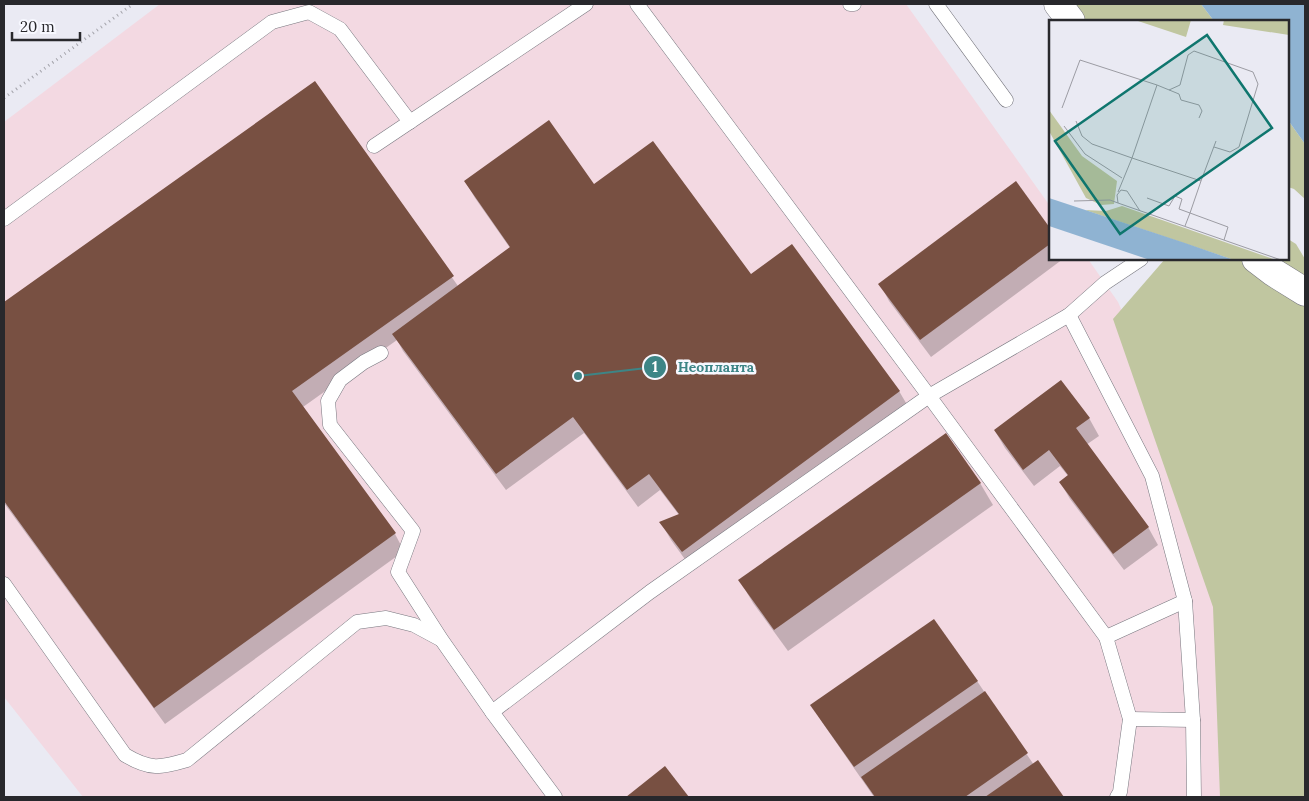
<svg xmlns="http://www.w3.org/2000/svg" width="1309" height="801" font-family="Lora,serif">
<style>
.industrial{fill:#f3d9e2}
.green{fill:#c0c6a0}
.water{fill:#8fb3d2}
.shadow{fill:#0003}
.building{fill:#785042}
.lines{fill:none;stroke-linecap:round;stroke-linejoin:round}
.lane-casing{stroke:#77777f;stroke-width:15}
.street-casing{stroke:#77777f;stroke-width:29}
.path{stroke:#a4a4ab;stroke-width:3;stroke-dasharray:1 4;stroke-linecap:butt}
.lane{stroke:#fff;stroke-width:14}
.street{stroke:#fff;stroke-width:28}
.inset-road{fill:none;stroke:#9c9ca3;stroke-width:1}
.view{fill:#0f766e;fill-opacity:0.15;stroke:#0f766e;stroke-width:2.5}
.inset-edge{fill:none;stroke:#28282c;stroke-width:2.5}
.leader{fill:none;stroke:#3d8586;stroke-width:2}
.callout-dot{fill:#3d8586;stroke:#f7f8ff;stroke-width:2}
.mark-label{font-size:15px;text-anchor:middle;font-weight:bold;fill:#fff}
.callout-label{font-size:14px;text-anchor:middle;font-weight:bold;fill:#3d8586;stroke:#f7f8ff;stroke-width:5;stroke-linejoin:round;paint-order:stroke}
</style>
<rect width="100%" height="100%" fill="#eaeaf3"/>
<path class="industrial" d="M160,4H906L1050,206V259H1088L1118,302L1184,450L1227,621L1242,797H83L4,697V122Z"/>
<g class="green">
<path d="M1073,4H1201L1214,21H1086Z"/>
<path d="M1288,120L1305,144V199L1294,189L1288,187Z"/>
<path d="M1288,239L1296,244L1305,259V797H1220L1213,607L1113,319L1165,259H1288Z"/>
</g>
<path class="water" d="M1201,4H1305V144L1288,120V21H1214Z"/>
<g class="shadow">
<path d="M314,83L458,286L510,248L475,198L465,181L594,186L751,276L899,391L909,408L692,569L671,540L661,523L679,515L660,490L638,507L584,433L506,490L403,351L397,340L303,407L395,534L404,551L165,724L4,503V304Z"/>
<path d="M1015,183L1050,230V259H1063L931,357L889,301L880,284Z"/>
<path d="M1089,418L1099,436L1086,445L1148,527L1158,545L1124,570L1070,499L1060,482L1068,476L1060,466L1034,486L1005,448L995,431Z"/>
<path d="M980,483L993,505L788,651L753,603L740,581Z"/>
<path d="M977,681L1034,765L1038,762L1063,797H874L822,722L812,705Z"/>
<path d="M665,768L687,797H628Z"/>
</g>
<g class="building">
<path d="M315,81L454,276L292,391L396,533L154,708L4,501V302Z"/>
<path d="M549,120L594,184L653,141L751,274L792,244L900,391L682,552L659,522L679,514L649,474L627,490L573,417L496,474L392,334L510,247L464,181Z"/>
<path d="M1016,181L1050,228V244L920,340L878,284Z"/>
<path d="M1061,380L1090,418L1076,428L1149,527L1113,554L1059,482L1068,475L1049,450L1023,470L994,430Z"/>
<path d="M946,433L981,483L774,630L738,580Z"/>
<path d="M934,619L978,681L854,767L810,705Z"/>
<path d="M985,691L1028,753L965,797H875L861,777Z"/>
<path d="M1038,760L1064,797H985Z"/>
<path d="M665,766L689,797H626Z"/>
</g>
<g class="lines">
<g class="lane-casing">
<g id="lane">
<path d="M637,4L929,396L1069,315L1105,283L1141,259"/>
<path d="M850,4H854"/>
<path d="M936,4L1006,100"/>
<path d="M374,146L586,4"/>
<path d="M4,219L272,22L309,12L340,29L410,122"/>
<path d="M1069,315L1152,476L1185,601L1193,720L1194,797"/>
<path d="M381,353L364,362L340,380L328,401L330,425L413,531L398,572L441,639L492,712L650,592L929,396L1106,637L1130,719L1120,792L1117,797"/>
<path d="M4,584L125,755C150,770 160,768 187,760L357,622L386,618L414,625L440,639"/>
<path d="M1106,637L1185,601"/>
<path d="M492,712L555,797"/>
<path d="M1130,719L1193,720"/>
</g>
</g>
<g class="street-casing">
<g id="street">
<path d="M1058,4L1071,21"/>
<path d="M1256,259L1273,272L1305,292"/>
</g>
</g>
<path class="path" d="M4,98L133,4"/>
<use href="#lane" class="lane"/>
<use href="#street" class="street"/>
</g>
<g transform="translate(1049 20)">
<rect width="240" height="240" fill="#eaeaf3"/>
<path d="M86,0H142L137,17ZM175,0H240V15L174,5ZM0,90L33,136L68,161L65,184L52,185L37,178L0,111ZM73,186L227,240H185L36,190L57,191Z" fill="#c0c6a0"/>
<path d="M0,178L136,223L185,240H101L0,206Z" fill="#8fb3d2"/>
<path class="inset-road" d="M120,70L131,65L139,35L145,31L204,52L209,64L190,127L181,132L165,127M13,88L31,40L108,65M27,101L33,116L43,124L83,138L108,65L130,74L132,80L150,85L153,91L150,98M15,106L36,134L73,158M152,161L167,121M69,172L83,138L152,161L141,193L130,189L133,179L126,176L120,186L98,178M25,181L61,180L69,183M91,191L78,171L72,170L68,175L69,183L232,240M136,206L141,193L179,207L175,220"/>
<path class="view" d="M158,15L223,108L71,214L6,121Z"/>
<rect width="240" height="240" class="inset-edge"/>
</g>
<path class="leader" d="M578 376L655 367"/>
<g class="callout-dot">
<circle cx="578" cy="376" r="5"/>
<circle cx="655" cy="367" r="12"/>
</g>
<g class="mark-label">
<text x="655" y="372">1</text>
</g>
<g class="callout-label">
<text x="716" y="372">Неопланта</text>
</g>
<rect width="1309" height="801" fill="none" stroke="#28282c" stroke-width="10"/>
<path d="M12 32v8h68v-8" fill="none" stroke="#28282c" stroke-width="2.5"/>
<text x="20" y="32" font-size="15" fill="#28282c" stroke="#f7f8ff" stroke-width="4" paint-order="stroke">20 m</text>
</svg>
